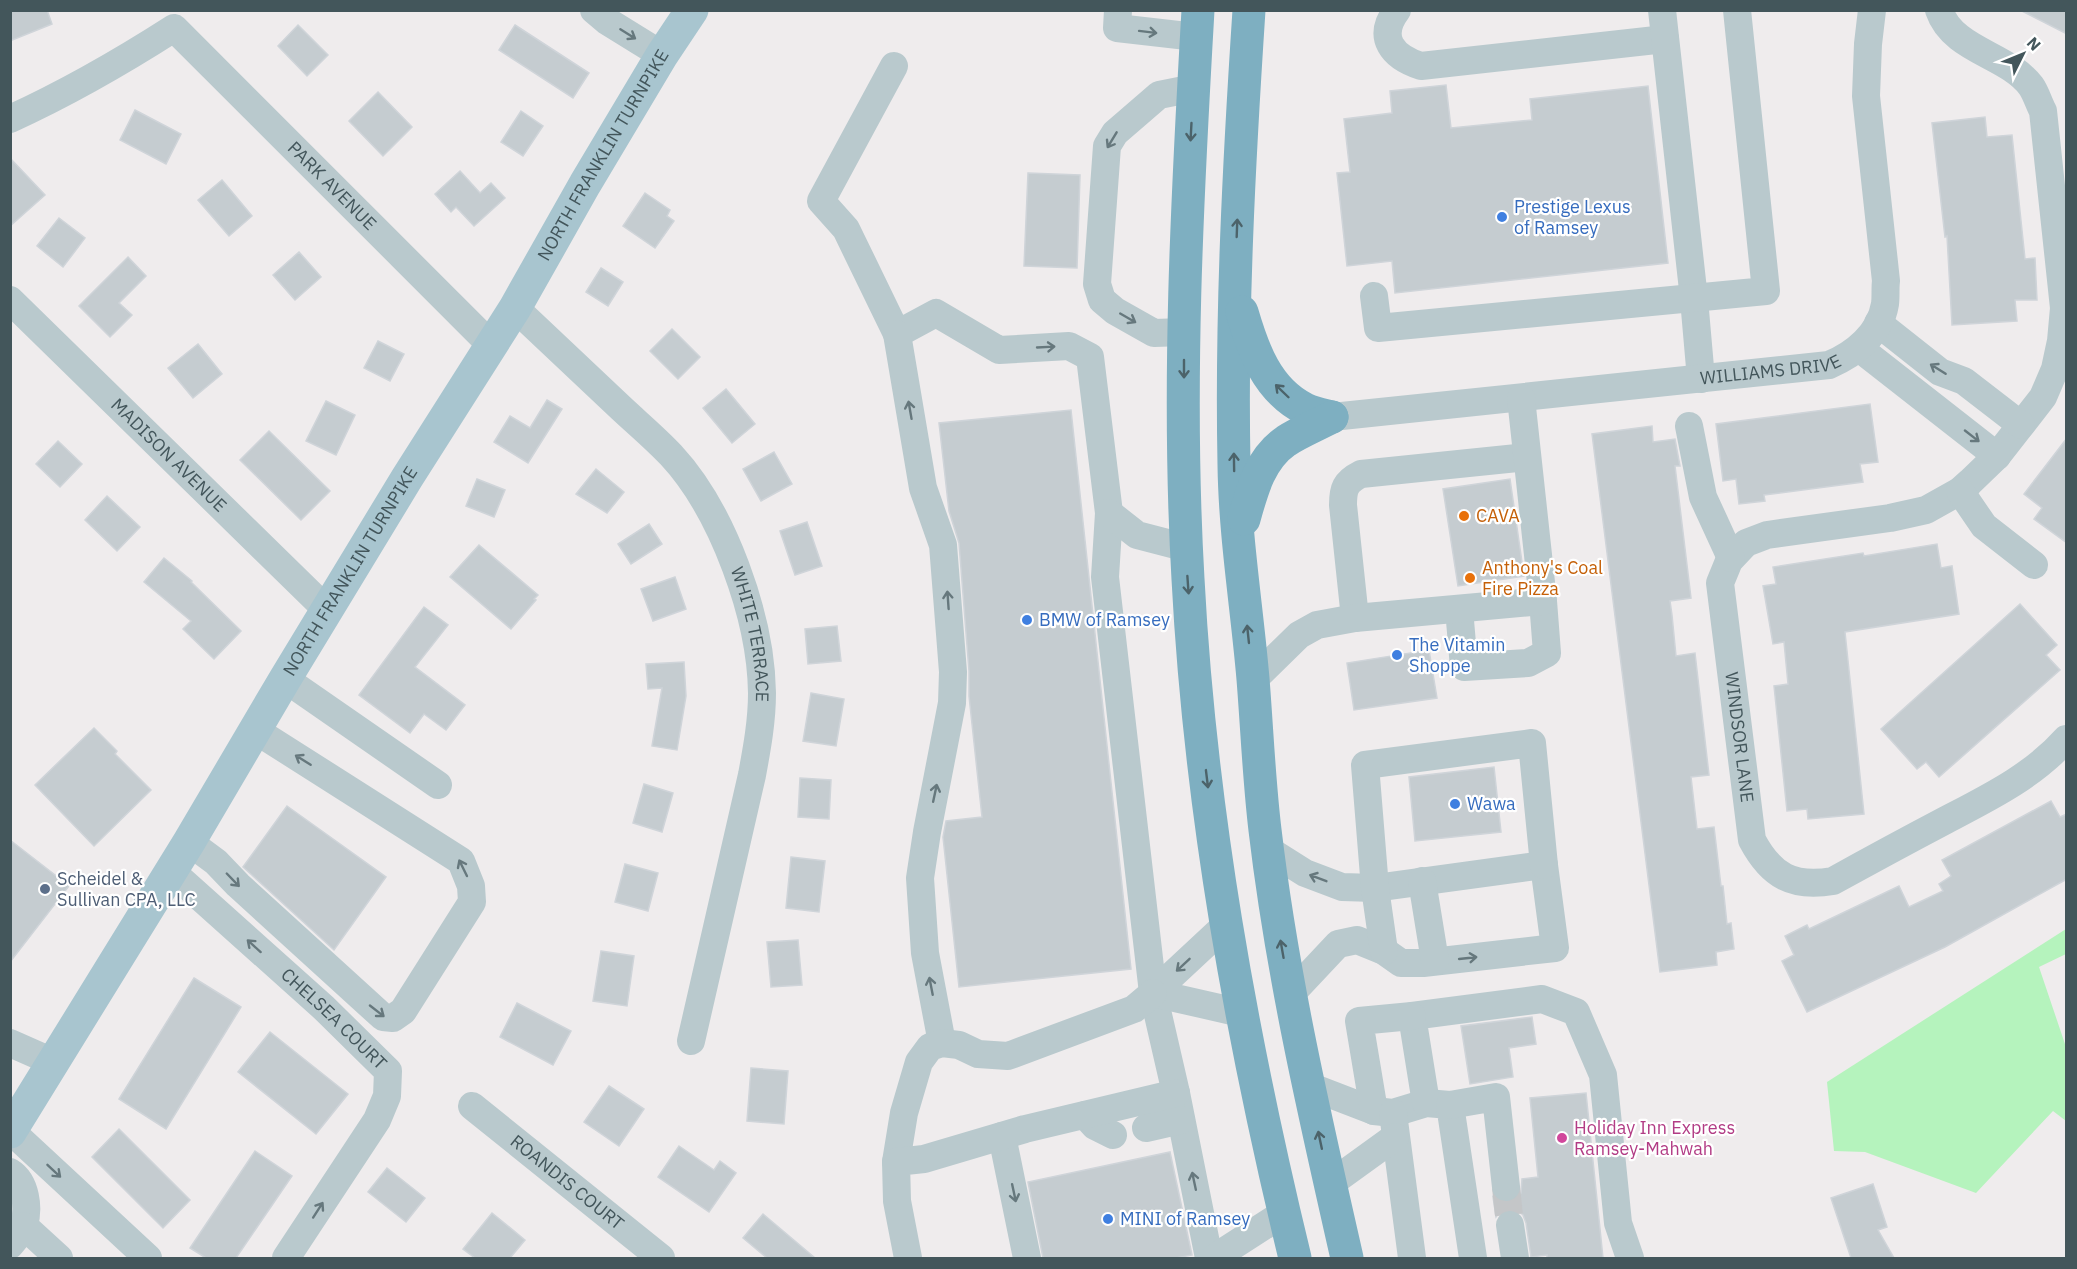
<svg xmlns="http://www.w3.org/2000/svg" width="2077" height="1269" font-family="'IBM Plex Sans',sans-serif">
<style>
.green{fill:#b5f3bd}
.building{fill:#c5ccd0;stroke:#cfd4d9;stroke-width:1.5}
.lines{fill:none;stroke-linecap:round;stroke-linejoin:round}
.minor-tunnel{stroke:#c4c6c8;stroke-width:28;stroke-dasharray:28 14;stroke-linecap:butt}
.minor{stroke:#b9c9cd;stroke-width:28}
.major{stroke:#a8c5cf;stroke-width:33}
.highway{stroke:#7eafc1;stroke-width:33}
.oneway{stroke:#66787d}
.oneway2{stroke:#4c636a}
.shop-dot{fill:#3f7fe0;stroke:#fff;stroke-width:2}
.food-dot{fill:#e8710a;stroke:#fff;stroke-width:2}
.service-dot{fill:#5c6f8a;stroke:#fff;stroke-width:2}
.hotel-dot{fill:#d1479c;stroke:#fff;stroke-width:2}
.labels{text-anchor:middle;stroke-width:4.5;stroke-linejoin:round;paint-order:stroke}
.street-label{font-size:18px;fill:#43565b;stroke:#fff}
.shop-label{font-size:18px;fill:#366cbe;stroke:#fff;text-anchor:start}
.food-label{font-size:18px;fill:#c56008;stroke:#fff;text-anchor:start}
.service-label{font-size:18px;fill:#4e5e75;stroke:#fff;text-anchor:start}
.hotel-label{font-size:18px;fill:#b23c85;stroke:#fff;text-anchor:start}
</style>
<rect width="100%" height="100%" fill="#efeced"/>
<path class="green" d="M2066,929V954L2039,967L2066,1047V1121L2053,1111L1976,1193L1865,1152L1834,1151L1827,1082Z"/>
<g class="building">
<path d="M10,10H47L52,24L10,41Z"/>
<path d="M2020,10H2067V34Z"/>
<path d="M298,25L328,55L307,76L278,46Z"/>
<path d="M515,25L589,73L573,98L499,50Z"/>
<path d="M1446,85L1451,128L1532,120L1530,99L1648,86L1668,263L1395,293L1392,261L1347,266L1337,173L1350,172L1344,119L1392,113L1390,91Z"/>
<path d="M378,92L412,127L383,156L349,121Z"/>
<path d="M135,110L181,134L166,164L120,140Z"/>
<path d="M521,111L543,126L523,156L501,142Z"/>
<path d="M1985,117L1987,137L2012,135L2025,259L2035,258L2037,300H2015L2017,321L1952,325L1947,236L1945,237L1932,123Z"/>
<path d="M10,158L45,195L10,226Z"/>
<path d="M460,171L480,193L491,183L505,198L474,226L456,207L451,212L435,194Z"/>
<path d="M1028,173L1080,175L1077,268L1024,266Z"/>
<path d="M222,180L252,216L229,236L198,200Z"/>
<path d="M645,193L670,210L667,216L674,221L655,248L623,226Z"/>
<path d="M59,218L85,238L63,267L37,246Z"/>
<path d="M299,252L321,277L295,300L273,275Z"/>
<path d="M128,257L146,276L119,303L132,315L110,337L79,306Z"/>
<path d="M601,268L623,282L608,306L586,292Z"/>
<path d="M672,329L700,357L678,379L650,351Z"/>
<path d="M378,341L404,354L390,381L364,368Z"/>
<path d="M198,344L222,374L193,398L168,368Z"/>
<path d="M726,389L755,424L732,443L703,408Z"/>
<path d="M547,400L562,409L528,463L494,442L510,416L530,428Z"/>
<path d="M326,401L355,415L336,455L306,441Z"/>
<path d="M1870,404L1878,462L1860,464L1863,482L1764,495L1765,501L1739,504L1736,479L1723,481L1716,424Z"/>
<path d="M1071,410L1131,969L959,987L943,837L946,821L982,817L969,696V671L959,543L949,511L939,423Z"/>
<path d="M1652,426L1653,442L1675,439L1680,466H1675L1691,598L1670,601L1672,615L1676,656L1695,653L1709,775L1691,777L1697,829L1714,827L1721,886H1723L1727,924L1731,923L1734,949L1716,952L1717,965L1660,972L1592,434Z"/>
<path d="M269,431L330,491L301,520L240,460Z"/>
<path d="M2067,438V543L2034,519L2042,508L2024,494Z"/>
<path d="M58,441L82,464L60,487L36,464Z"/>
<path d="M774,452L792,484L761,501L743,469Z"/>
<path d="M596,469L624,492L607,513L576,494Z"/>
<path d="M477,479L505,490L494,517L466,506Z"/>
<path d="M1510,479L1524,576L1458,586L1443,489Z"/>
<path d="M107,496L140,527L117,551L85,520Z"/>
<path d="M807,522L822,566L795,575L780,531Z"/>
<path d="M649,524L662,544L631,564L618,544Z"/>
<path d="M1937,544L1941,568L1952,566L1959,614L1845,632L1864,814L1808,819L1807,809L1787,811L1774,686L1788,684L1784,642L1773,644L1763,586L1776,584L1773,567L1863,553L1864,556Z"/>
<path d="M479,545L538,595L534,599L536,600L511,629L450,577Z"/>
<path d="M164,558L192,581L191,582L241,631L214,659L183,629L191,621L144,582Z"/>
<path d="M675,577L686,609L653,621L641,589Z"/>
<path d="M2020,604L2057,645L2046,655L2060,670L1939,777L1926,762L1917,769L1881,729Z"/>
<path d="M424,607L448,625L415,667L465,705L446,730L424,714L410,733L359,695Z"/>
<path d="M837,626L841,661L808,664L805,629Z"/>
<path d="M1429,650L1437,698L1354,710L1347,663Z"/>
<path d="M684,662L686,696L677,750L652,746L662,688L648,689L646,664Z"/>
<path d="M811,693L844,699L836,746L803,741Z"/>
<path d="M94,728L117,751L115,754L151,790L94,846L35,785Z"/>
<path d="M1494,767L1501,832L1415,841L1409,777Z"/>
<path d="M800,778L831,780L829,819L798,817Z"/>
<path d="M644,784L673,793L662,832L633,823Z"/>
<path d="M2051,801L2060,817L2067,814V879L1945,947L1807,1012L1782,961L1794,955L1785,936L1807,925L1809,929L1899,886L1909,907L1943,891L1939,884L1951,876L1942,860Z"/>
<path d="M287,806L386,877L334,950L243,867Z"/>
<path d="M10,840L69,886L10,962Z"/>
<path d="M791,857L825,861L819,912L786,908Z"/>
<path d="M625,864L658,873L648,911L615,902Z"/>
<path d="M798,940L802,985L771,987L767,942Z"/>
<path d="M601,951L634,956L627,1006L593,1001Z"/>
<path d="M194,978L241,1007L166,1129L119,1099Z"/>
<path d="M517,1003L571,1031L553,1065L500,1037Z"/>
<path d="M1532,1017L1536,1044L1509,1048L1513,1077L1470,1084L1461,1026Z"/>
<path d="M270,1032L348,1094L316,1134L238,1072Z"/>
<path d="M751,1068L788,1071L784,1124L747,1121Z"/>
<path d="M609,1086L644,1109L619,1146L584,1122Z"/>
<path d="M1586,1093L1603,1258H1547V1255L1531,1257L1526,1223L1523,1215L1517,1210L1508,1209L1500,1212L1496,1217L1493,1197L1500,1202L1507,1203L1515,1201L1521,1193L1522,1179L1538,1177L1530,1098Z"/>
<path d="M119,1129L190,1200L163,1228L92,1157Z"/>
<path d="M679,1146L714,1170L720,1161L736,1173L709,1212L658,1177Z"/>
<path d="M255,1151L292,1176L236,1258H206L190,1248Z"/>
<path d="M1170,1152L1192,1255L1176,1258H1043L1028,1182Z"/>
<path d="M387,1168L425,1198L406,1222L368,1192Z"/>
<path d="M1873,1184L1887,1227L1878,1230L1894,1258H1851L1831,1198Z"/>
<path d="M492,1213L525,1240L510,1258H475L463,1249Z"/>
<path d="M763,1214L815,1258H767L743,1238Z"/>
</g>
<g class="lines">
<path class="minor-tunnel" d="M1506,1187L1510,1225"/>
<g class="minor">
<path d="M594,10L607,21L662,55"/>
<path d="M1118,10L1117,28L1196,37"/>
<path d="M1397,10C1376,38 1393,57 1421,66L1665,39"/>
<path d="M1662,10L1694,299L1701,379"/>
<path id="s1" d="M1939,10C1953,51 2007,54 2031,86C2036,93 2039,104 2043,111L2064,308L2061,341L2055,369L2043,397L1997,456L1970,482L1960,491L1926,510L1890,518L1767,535L1746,543L1729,561L1720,583L1752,840C1771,876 1793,888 1833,881C1871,860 1908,840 1946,820C1990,797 2033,776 2066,739"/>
<path d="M894,66L821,201L846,229L897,334L936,313L999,350L1069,346L1090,357L1109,513L1105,577L1153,993L1176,1093L1209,1258"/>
<path id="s2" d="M10,119C67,93 121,62 174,28L491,345"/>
<path d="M1374,296L1378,328L1766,291L1737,10"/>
<path id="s3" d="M10,300L327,610"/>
<path id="s4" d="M515,308C550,341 585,374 621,408C637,423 655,438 671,455C723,511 761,617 762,693C762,721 757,748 752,775L691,1041"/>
<path d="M1878,323L1940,372L1964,381L2021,425"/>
<path d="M1184,332L1154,333L1115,311L1102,300L1097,284L1107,146L1115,133L1159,95L1194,88"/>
<path d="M897,334L923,488L943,545L953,672L952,703L927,832L920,878L925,953L942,1043"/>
<path d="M1859,348L1997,456"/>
<path id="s5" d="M1332,417L1829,365C1855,354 1880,334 1885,304C1886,297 1885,288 1886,281L1866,96L1868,44L1872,10"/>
<path d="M1689,426L1703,497L1731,558"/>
<path d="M1960,491L1984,526L2034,565"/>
<path d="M1109,513L1137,535L1187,548"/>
<path d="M1459,609L1464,667L1528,663L1547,653L1543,601"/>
<path d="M1355,618L1343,505C1343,489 1345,482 1361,474L1527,457"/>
<path d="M285,679L438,785"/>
<path d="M1253,680L1299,635L1317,625L1355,618L1543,601L1521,398"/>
<path d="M189,842L216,862L238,885L383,1017L393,1018L403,1011L472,902L471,886L461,861L255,730"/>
<path d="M1267,849L1305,873L1342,887L1375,888L1544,865L1555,948L1423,963H1401L1384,951L1357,940L1338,944L1291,994"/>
<path id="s6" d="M171,871L324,1008L388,1071L387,1096L377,1120L286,1258"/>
<path d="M1422,881L1435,961"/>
<path d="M1226,925L1153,993L1241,1013"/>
<path d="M1384,951L1375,888L1365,765L1532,743L1544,865"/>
<path d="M10,1043L53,1062"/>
<path d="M1309,1086L1374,1111L1393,1113L1426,1103L1450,1105L1473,1258"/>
<path d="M1426,1103L1412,1016L1542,999L1576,1012L1603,1075L1618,1223L1630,1258"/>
<path d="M1450,1105L1496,1097L1506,1187"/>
<path id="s7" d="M472,1106L661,1258"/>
<path d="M1374,1111L1359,1021L1412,1016"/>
<path d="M1393,1113L1412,1258"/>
<path d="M1085,1115L1095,1126L1113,1135"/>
<path d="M1146,1128L1181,1120"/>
<path d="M11,1131L148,1258"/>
<path d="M1002,1136L1027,1258"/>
<path d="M896,1162L904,1113L919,1062L930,1047L942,1043L959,1045L978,1054L1008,1056L1134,1009L1153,993"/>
<path d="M10,1172C26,1182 29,1208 24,1225C22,1232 15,1239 10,1245"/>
<path d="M1330,1184L1395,1137"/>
<path d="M1510,1225L1515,1258"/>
<path d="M24,1226L59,1258"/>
<path d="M908,1258L897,1201L896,1162L924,1159L1025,1129L1176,1093"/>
<path d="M1214,1258L1284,1213"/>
</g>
<path class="major" id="s8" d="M10,1132L189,842L285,679L407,478L515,308L585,184L662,55L692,10"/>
<g class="highway">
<path d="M1198,10C1187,200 1177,389 1188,579C1200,809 1241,1035 1295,1258"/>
<path d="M1249,10C1239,162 1231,313 1234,465C1235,537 1247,608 1253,679C1257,729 1259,780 1265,830C1282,975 1315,1117 1347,1258"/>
<path d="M1242,312C1253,350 1267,390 1305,409C1313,413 1324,415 1332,417"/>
<path d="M1244,519C1252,490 1260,459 1286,441C1300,432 1317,425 1332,417"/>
</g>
</g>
<defs><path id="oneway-shaft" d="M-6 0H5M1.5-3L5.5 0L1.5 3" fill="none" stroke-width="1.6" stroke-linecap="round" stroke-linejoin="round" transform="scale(1.5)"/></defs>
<g class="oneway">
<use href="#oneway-shaft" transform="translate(1148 32) rotate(7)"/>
<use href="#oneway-shaft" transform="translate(628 34) rotate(32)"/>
<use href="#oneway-shaft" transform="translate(1112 140) rotate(121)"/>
<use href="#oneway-shaft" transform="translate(1128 318) rotate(30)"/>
<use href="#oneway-shaft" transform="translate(1046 347) rotate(-3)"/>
<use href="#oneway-shaft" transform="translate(1938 369) rotate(-148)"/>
<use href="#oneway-shaft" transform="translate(910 410) rotate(-100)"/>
<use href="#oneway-shaft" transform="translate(1972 436) rotate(38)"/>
<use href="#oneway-shaft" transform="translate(948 600) rotate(-94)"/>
<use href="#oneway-shaft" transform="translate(303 760) rotate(-148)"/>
<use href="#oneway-shaft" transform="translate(935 793) rotate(-78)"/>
<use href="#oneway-shaft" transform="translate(463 868) rotate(-116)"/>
<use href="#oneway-shaft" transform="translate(1318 878) rotate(-159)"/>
<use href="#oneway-shaft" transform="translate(233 880) rotate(46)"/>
<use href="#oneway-shaft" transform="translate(254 946) rotate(-138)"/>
<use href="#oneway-shaft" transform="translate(1468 958) rotate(-6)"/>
<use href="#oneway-shaft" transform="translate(1183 965) rotate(137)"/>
<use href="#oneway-shaft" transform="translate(931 986) rotate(-101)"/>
<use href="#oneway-shaft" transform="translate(377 1011) rotate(38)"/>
<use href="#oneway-shaft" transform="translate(54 1171) rotate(43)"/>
<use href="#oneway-shaft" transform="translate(1194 1181) rotate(-102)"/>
<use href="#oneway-shaft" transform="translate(1014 1193) rotate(78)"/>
<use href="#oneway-shaft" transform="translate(318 1210) rotate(-57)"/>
</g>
<g class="oneway2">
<use href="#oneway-shaft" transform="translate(1191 132) rotate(93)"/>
<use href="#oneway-shaft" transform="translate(1237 228) rotate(-88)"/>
<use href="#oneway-shaft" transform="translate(1184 369) rotate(90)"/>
<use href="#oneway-shaft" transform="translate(1282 391) rotate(-136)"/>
<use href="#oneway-shaft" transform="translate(1234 462) rotate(-91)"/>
<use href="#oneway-shaft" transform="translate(1188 585) rotate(86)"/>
<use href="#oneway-shaft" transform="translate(1248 634) rotate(-96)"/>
<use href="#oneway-shaft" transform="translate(1207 779) rotate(83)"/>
<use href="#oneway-shaft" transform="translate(1282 949) rotate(-100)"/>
<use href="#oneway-shaft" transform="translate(1320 1140) rotate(-102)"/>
</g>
<g class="shop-dot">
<circle cx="1502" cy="217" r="6"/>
<circle cx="1027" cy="620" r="6"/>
<circle cx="1397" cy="655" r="6"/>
<circle cx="1455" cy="804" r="6"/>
<circle cx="1108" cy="1219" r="6"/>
</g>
<g class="food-dot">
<circle cx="1464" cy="516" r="6"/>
<circle cx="1470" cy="578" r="6"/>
</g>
<circle class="service-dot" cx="45" cy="889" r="6"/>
<circle class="hotel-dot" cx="1562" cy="1138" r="6"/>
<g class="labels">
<g class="street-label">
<text dy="6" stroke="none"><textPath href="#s8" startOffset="1143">NORTH FRANKLIN TURNPIKE</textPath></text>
<text dy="6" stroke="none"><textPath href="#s2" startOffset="411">PARK AVENUE</textPath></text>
<text dy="6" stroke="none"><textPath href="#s5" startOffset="441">WILLIAMS DRIVE</textPath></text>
<text dy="6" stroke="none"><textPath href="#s3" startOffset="222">MADISON AVENUE</textPath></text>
<text dy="6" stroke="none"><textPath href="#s8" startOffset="656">NORTH FRANKLIN TURNPIKE</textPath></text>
<text dy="6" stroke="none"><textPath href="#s4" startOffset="414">WHITE TERRACE</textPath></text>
<text dy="6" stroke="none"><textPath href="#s1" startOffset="992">WINDSOR LANE</textPath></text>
<text dy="6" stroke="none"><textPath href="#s6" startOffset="220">CHELSEA COURT</textPath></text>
<text dy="6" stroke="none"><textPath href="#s7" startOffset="122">ROANDIS COURT</textPath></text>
</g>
<g class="shop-label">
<text x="1514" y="213">Prestige Lexus<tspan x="1514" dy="21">of Ramsey</tspan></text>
<text x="1039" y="626">BMW of Ramsey</text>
<text x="1409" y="651">The Vitamin<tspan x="1409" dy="21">Shoppe</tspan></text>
<text x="1467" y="810">Wawa</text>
<text x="1120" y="1225">MINI of Ramsey</text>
</g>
<g class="food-label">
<text x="1476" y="522">CAVA</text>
<text x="1482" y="574">Anthony's Coal<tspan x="1482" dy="21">Fire Pizza</tspan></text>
</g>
<g class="service-label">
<text x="57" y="885">Scheidel &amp;<tspan x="57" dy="21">Sullivan CPA, LLC</tspan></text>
</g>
<g class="hotel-label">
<text x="1574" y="1134">Holiday Inn Express<tspan x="1574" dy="21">Ramsey-Mahwah</tspan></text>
</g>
</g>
<rect width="2077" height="1269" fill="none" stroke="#43565b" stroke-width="24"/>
<g transform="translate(2023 54) rotate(47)" stroke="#ffffff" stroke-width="4.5" paint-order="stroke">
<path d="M0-4.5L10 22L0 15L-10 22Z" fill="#43565b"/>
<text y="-9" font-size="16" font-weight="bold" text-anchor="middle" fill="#43565b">N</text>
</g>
</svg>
